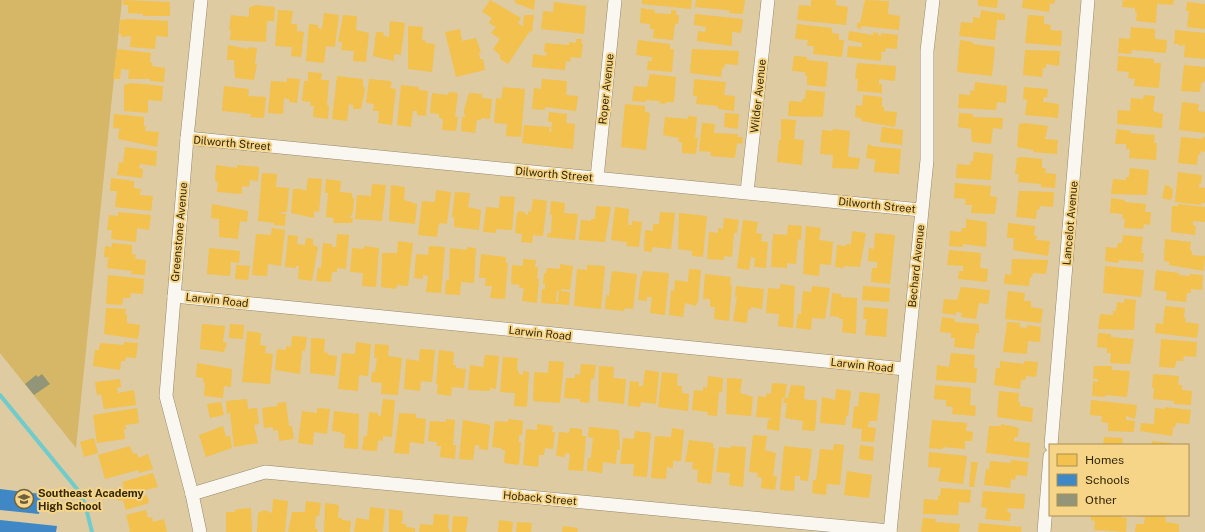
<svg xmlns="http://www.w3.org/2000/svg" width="1205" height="532" font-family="'Public Sans',sans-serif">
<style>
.green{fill:#d6b767}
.homes{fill:#f2c14e;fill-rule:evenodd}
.schools{fill:#3f88c5}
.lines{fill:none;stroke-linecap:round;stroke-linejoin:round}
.stream{stroke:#70cbcb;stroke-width:4}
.building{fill:#929578}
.street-casing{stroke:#948769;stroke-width:14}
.street{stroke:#faf7f1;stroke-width:13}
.labels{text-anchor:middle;stroke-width:4;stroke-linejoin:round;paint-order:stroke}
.street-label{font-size:11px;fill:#352806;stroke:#f6d589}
.poi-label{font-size:11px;font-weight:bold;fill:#352806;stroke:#f6d589;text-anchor:start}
</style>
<rect width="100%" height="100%" fill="#decba2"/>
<path class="green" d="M0,0H122L76,448L0,353Z"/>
<g class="homes">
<path d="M123,0L170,2V16H143V14L128,13V5H123Z"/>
<path d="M490,0L521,18L518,23L525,28L523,26L524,15H534L532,32L530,31L508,64L500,59V55L493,49L500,39L491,33L496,27L489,23L492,18L482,12Z"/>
<path d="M515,0H535L534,10L515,3Z"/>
<path d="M642,0H692L691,9L642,4Z"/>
<path d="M696,0H745L743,14L729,13L730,11L725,10L695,7Z"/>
<path d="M811,0H836V5L848,7L846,25L797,20L799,5L811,6Z"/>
<path d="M865,0L889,1L888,14L900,16L899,30L861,26V29L857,28V23H860Z"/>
<path d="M978,0H998L997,8L978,6Z"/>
<path d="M1023,0H1055L1054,4L1050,3L1049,12L1022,8Z"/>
<path d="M1123,0H1174L1173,5L1157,4L1156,23L1136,21L1137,12H1135V8L1122,7Z"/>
<path d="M554,2L586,6L584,34L541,29L543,11L553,12Z"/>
<path d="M1187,2L1205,4V29L1187,27L1189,11H1186Z"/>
<path d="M255,5L275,7L274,21H267L266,42L230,40L231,30H229L231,15L249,17V8Z"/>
<path d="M641,8L655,10L654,13L671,14V10H676V15H679L678,24H675L673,40L653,38L654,29H650V24L640,23Z"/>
<path d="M278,10L293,11L291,24H297V31L304,32L301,57L291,56L292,47L275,46Z"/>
<path d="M981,10L1005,14V20H997L995,40L959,36L961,22L973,23V17L980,18Z"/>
<path d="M324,13L339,15L335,47L326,46L324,63L306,61L309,24L318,25V28L322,29Z"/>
<path d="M695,14L743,19L741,33L732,32V46L697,41L698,31L705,32L706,27L694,25Z"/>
<path d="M343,15L357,16L356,30L369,33L366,62L353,61L354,51L341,50L342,42H338Z"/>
<path d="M1028,15L1044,16V24L1051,25L1050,30L1062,31L1061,46L1025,43Z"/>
<path d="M128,19L168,21V37L156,36L155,49L130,47L131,36L121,37V34H119L120,20Z"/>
<path d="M390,21L405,23L401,55L394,54V61L373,56L376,32H383L384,36L389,37Z"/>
<path d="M797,24L832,28V33L839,34V40H844L842,57L813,54L814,46H807L808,40L795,39Z"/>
<path d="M408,26L423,27L422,40L426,41V43L435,44L432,72L408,69Z"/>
<path d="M1131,27L1155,29V39L1167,40L1166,53L1132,50L1131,54L1118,53L1119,38L1130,39Z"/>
<path d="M460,29L462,41L476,38L481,52H479L480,59H483L485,70L456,77L445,32Z"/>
<path d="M1175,30L1205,33V59L1184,57L1185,45L1179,46V44H1174Z"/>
<path d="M849,31L873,35V32L878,33V35L881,36V33L898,35L897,49L886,48L885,52H881L882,57H881V61L847,57L848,46L862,47V43L848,40Z"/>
<path d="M576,39H582L581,43L583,44L581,58L571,57L570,62L566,61L565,70L532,67L533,54L546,56L547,52H544L545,43L569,45V42L576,43Z"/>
<path d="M638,40L670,44V49H674L672,72L647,70L648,61H652V57L636,55Z"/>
<path d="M960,40L973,42V44L995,47L992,76L957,72Z"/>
<path d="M228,45L249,49V47L257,48L255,64H257L254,80L235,78L234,60H227Z"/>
<path d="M117,49L151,53L150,62L152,63V66L165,68L164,82L150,81V79H128L129,70L121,69L120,79H113Z"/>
<path d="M692,49L739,51L738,65L725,64L724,68H722L721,77L690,73Z"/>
<path d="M1025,50L1060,51L1059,66L1046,64V68H1043L1042,77L1023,75Z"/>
<path d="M794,56L807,57V60L828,62L826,87L807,85V76H805V72L792,71Z"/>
<path d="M1118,56L1154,59V63H1161L1159,88L1134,86L1135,79L1128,78L1129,72L1117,71Z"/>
<path d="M857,63L896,66L895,81L879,79V84H882V93L857,91L858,79H855Z"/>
<path d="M1184,65L1205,67V80L1203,83H1201L1200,92L1181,91Z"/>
<path d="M308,72L322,73L321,80H329L327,105H329L328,119L313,117L314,106H310L311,102L302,101L304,81H308Z"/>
<path d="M650,74L676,77L674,102H666L665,104L659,103L660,101L646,100V102L632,101L634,86L647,87Z"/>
<path d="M337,76L363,79V85L365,90L361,109H353V105L349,104L347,121L332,119Z"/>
<path d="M287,78L300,79L297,103L289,102V99L284,98L283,114L268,113L271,81L287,82Z"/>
<path d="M369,79L390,81L392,83L390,88L396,89L392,125L378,123L379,111H373L374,104L366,103Z"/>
<path d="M542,79L567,81L566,95L578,96L576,111L545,107V110L532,109L534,88L541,89Z"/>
<path d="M694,79L726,82L724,95L735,96L734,111L718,109V106L696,104L697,96H693Z"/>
<path d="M975,82L1007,86L1006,103L997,102L996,110L958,108L959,94L970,95L971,90L974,91Z"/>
<path d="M131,83L163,86L162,101L148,100V113L124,111V85Z"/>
<path d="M401,85L419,87V90L428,91L426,116L417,115V111H413L411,127L397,125Z"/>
<path d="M224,86L249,89L248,96L266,97L264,118L250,117L251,114L222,111Z"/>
<path d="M503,87L525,89L521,137L506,136L507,124L494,123L496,98L501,99Z"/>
<path d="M1024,87L1048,89L1047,98L1044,97L1043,102L1059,104L1058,118L1025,115L1027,100L1023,99Z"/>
<path d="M806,90L825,92L823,117L788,116L789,101L802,102V99H805Z"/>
<path d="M449,92L458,93L455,117H458L456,131L442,130L443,119L439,118V114L430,113L432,93L448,95Z"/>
<path d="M469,93L482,94V98L492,99L490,119L481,118V120H477L475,133L461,131L462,117H465L464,110Z"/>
<path d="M863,95L882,97V107H884V111L897,112L895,127L861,121V118L855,117L856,105L862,106Z"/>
<path d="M1144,95L1155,96L1153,111L1163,114L1162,128L1117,124L1118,110L1130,111L1131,98L1143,99Z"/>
<path d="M1182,102L1199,104L1198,111L1205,112V133L1179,130Z"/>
<path d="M625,104L645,106V112L650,113L646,150L621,147Z"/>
<path d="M549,112L567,114L566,123L575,124L573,149L522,143L524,125L550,127L549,132H551L552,122H548Z"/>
<path d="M725,113L739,114L738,129L724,127Z"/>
<path d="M959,113L973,114V117L1003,118L1002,129L993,128L991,144L972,142L971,129L958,127Z"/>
<path d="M114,114L144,117V126H146L145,131L159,132L157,147L118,139L119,130L123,129L113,128Z"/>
<path d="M688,116L697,117L695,138H698L696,154L682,153V142H678L679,138L663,135L665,117L688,119Z"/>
<path d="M781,119L796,120L794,141L795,139L804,140L802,165L777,162L779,140H781Z"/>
<path d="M702,123L715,124L714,133L738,134L737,137H743L742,144L737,143L735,158L710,156L711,152L699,151Z"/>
<path d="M1025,123L1048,126L1045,139L1058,140L1057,154L1033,152V150L1017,147L1019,124Z"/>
<path d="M882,127L903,130L902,145L880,142Z"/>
<path d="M833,129L850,131L848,157L860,158L858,169L832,168L833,155L820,154L822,130L833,131Z"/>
<path d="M1117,129L1131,131L1130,133L1155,135L1154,143H1157L1156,160L1129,158L1130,149H1126V144H1115Z"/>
<path d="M1181,137L1202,139L1203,137H1205V152L1201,151L1200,155H1198L1197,165L1178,163Z"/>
<path d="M868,144L871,145V146L901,149L899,174L874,172L875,161L877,160L866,158Z"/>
<path d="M125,147L157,151L156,166L140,164L139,168L143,169L142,178L117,175L119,162L123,163Z"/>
<path d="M974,152L993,154L991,180L956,178L957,164L970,165L971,161H973Z"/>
<path d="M1022,157L1042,159V168H1046L1045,173L1056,174L1055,188L1041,187V184L1018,182L1019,174H1015L1017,158Z"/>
<path d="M216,165L237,168V165L259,167L258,181L250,180L249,187L242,186V194L217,192L218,182H216L215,178Z"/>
<path d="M1130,168L1149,170L1147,195L1111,194L1113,179L1126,180V177H1129Z"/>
<path d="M1178,172L1202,175L1201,184H1199V187L1205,188V203H1201V205L1175,202Z"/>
<path d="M262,173L277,174L276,187L289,188L287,212L276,213L286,214L285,226L274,225V223L258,221Z"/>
<path d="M111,178L134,181V188L141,189L140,195L153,196L151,211L115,207L117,191H110Z"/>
<path d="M308,178L322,179L319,212L314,211V218L291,213L293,189H301L306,191Z"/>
<path d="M326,179L341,181L340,192L352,193V197L354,199L353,212L350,218H353L352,223H333L334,218L326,217L328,193H325Z"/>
<path d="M955,183L991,186L990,196L997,197L995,214L971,213L972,205H965L966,199L954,198Z"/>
<path d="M372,184L386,185L382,221L355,219L357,195L371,196Z"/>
<path d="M391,185L405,187L404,200L417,204L415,224L389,221Z"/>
<path d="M1165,185L1169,186L1173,190L1172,198L1170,200L1162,198Z"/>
<path d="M436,190L451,192L447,224L439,223L437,237L418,235L422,201L435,202Z"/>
<path d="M1019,191L1054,192L1053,207L1040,206L1039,210H1037L1036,219L1016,217Z"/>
<path d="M455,192L470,193L468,207L481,210L479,230L454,227V217H452Z"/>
<path d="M500,196L515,197L512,230L496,229V233L483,232L486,207L499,208Z"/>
<path d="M1111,198L1125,200L1124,202L1146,204L1145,212H1151L1150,225L1144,224L1143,229L1124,228L1125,219L1122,218L1123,214L1110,213Z"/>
<path d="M533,199L547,201L543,236L533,235L532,243L521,242L522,234L515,233L517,214L519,211L525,212V214L528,215V211L531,212Z"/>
<path d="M551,201L565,203L564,213L578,214L575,240L547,237L548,233H551L552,215H550Z"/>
<path d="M212,204L248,211L247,222L240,221L238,239L219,237V219L211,218Z"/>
<path d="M1178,204L1205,207V222L1193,221V225L1196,226L1195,235L1171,232L1172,206H1178Z"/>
<path d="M596,206L611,207L605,242L579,240L581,220L591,221V219H595Z"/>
<path d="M615,207L629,209L628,225H632V221L642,222L639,247L626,246L627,242L611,240Z"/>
<path d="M118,212L151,215L149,230L137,228L136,242L111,239L112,230H107L109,215L118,216Z"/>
<path d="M660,212L675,213L671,249L652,247V252L644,251L645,230L653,231V224H659Z"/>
<path d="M679,213L707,216L703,257L692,256V251L678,249Z"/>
<path d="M724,218L739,220L737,233H734L732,257L724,256V260L707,259L709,232L718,233V228L723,229Z"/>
<path d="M966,219L987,222L986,247L963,244V247L949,246L950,231L961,232L962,228H966Z"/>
<path d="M743,220L758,222L756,233L762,234L761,241L768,242L766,268L754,267L755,258L751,257L749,270L737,268Z"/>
<path d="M1008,223L1035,226L1034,235L1037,236L1036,240L1050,241L1048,256L1013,250L1014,238H1007Z"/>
<path d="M788,225L802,226L801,240L798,239L796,264L787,263V268L771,267L773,234L787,235Z"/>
<path d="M806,226L821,228L819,240L833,242L831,265L820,264L819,276L803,274Z"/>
<path d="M272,228L285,230L281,266L268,264L267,276L252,275L256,234L271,235Z"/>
<path d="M852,231L866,233L860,267L844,266L843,268L835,267L837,245L846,246V244H851Z"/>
<path d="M875,233L895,235L890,284L871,282L872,268H877V262L868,261L869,248L874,249Z"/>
<path d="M337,234L349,235L346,269L337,268V272H332L331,282L316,281L318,268H321L323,243L332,244V247H336Z"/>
<path d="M288,235L298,236L297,244L305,245L306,238L313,239V245L318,247L312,281L298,279L299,266H296V268L286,267L285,266Z"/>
<path d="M1123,235L1143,237L1141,253H1144L1143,262L1119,260L1118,263L1105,261L1106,247L1117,248L1118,243H1122Z"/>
<path d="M1165,239L1191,242L1190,250L1192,251V255L1205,256L1204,271L1169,265V262L1164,261Z"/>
<path d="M398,241L413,243L408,286L397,285L396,289L381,287L382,253H397Z"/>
<path d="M112,243L132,245V254L136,255L135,259L146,260L145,275L131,274L132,271L107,268L108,259L111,258L104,257L105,246L112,247Z"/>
<path d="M364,246L379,248L376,287L362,286L363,273L350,272L352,248L364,249Z"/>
<path d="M429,246L445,247L441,293L426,292L428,276L423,275V279L414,278L416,254L428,255Z"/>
<path d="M467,247L476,248L474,283L461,282L460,295L445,294L446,280H449L450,248L467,250Z"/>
<path d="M209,248L240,251L239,263L231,262L230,276L207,274Z"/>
<path d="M949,250L981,253L980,268L988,269L987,282L958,279L959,271H963V266L947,265Z"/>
<path d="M481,254L506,257V263H508L505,299L490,298L492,286H485L486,278H479Z"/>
<path d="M523,259L536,260L535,267H538L537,279H539L537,303L522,301L524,288H519L520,285L511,284L512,265L523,266Z"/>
<path d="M1012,259L1048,260L1046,274L1033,273L1032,277H1030L1029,286L1004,284L1005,274L1011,275Z"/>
<path d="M560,264L573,266L570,290L561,289V291L570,292L569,305L541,303L542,289H545V284H543L544,273H546L547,268L560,269ZM557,291H559L558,302H556Z"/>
<path d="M236,265L250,266L248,280L235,279Z"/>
<path d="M587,265L605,266L601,309L574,306L577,269L587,270Z"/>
<path d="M1105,266L1144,270L1141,297L1103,293Z"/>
<path d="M689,269L701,270L698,303L697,302L696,306L685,303L683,317L669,315L671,290L674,291L675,280L688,282Z"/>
<path d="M1156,270L1179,273V275L1189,276L1190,274L1203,275L1202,290L1191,289V293H1187L1186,302L1166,300L1167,292L1154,290Z"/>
<path d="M612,271L637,274L633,309L625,308L624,311L605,309L606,295L609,296Z"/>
<path d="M643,271L669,273L665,315L650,313L652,297H647V301L638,300L641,275L642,276Z"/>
<path d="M705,274L731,277L730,285H732L729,321L714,319L715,307H710V299H703Z"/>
<path d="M108,275L144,279L143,294L131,293L130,298H123L122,305L106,304Z"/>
<path d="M780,284L795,286L793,328L778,326L779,314L766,313L768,288L780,289Z"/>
<path d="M736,286L764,289L762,309L751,307V310L748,309L747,323L733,321L737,297H735Z"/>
<path d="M812,286L830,288L825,319L812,318L811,330L796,328L798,314H801L803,291L811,292Z"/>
<path d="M863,286L890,288L889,302L862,300Z"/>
<path d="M961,287L990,290L988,304L979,303L976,319L961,317L962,313L956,312V315L942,313L944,299L957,300Z"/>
<path d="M1008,291L1025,293L1024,301H1031V307L1043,309L1041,323L1005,319Z"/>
<path d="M832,293L841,294V297L857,298L856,334L842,332L843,319H839V317L830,316Z"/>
<path d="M1124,299L1136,300L1134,330L1098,329L1100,314L1113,315V311H1116L1117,302L1124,303Z"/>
<path d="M1165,306L1185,308L1184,318H1186L1185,322L1199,324L1197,338L1155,333L1156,323L1163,324Z"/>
<path d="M864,307L888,309L886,337L865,335L867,319H863Z"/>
<path d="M106,308L126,309L125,314H127V323L140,325L138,339L104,334Z"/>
<path d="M942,317L955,319V322L979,324V333H976L974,349L954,347L955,338H951V333L940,332Z"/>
<path d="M1007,322L1020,323V327L1027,328V325L1041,327L1040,342L1028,341L1027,354L1003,352Z"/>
<path d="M202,324L225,326L223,342L227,343L224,352L200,349Z"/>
<path d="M230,324L244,325L243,339L229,338Z"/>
<path d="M247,331L261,333L260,345L266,346L265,353L273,354L270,384L242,382Z"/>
<path d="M1098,333L1111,334V337L1134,339L1130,364L1110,363L1111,353H1107V348L1097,347Z"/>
<path d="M292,336L307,337L305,351H302L300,374L275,370L277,349L286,350V346L291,347Z"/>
<path d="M311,338L325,339L324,352L328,353V355L337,356L335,376L310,373Z"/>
<path d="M1161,339L1197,342L1196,357L1184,356L1183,361H1176L1175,368L1159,367Z"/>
<path d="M124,342L138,343L136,358L126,357L125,361H121L120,370L93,366L95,350H99L100,343L124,345Z"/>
<path d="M356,342L371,344L368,376L359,375L358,391L338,389L342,353L355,354Z"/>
<path d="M375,344L389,345L388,356L402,358L398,395L381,394L382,383L371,382L372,372H375L377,358H374Z"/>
<path d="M420,349L435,350L432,382L421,381L420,391L404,389L406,359L419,361Z"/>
<path d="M439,350L454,352L453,365H456V368L466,369L464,388L452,387L451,396L437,394L438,384H436Z"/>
<path d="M951,353L975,355L974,368H977L976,383L936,380L937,365L949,367Z"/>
<path d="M485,355L499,356L496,389L490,388V391L468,390L470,365L483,367Z"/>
<path d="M503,357L518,358L517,370L519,371V374L523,375V371L529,372L527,407L514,406L515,393L500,392Z"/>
<path d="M549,361L564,362L560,403L533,401L534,372L548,373Z"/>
<path d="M1000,361L1024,364V361L1038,362L1036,377L1026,376L1025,380H1021L1020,389L994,385L996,368H1000Z"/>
<path d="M197,363L232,369L231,387L224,386L223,398L204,396L205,383L203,382V378L196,377Z"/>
<path d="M581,364L596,365L594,379H591L589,403L580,402V399L564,398L566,378H575V374L580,375Z"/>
<path d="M599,366L614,367L613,378L626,379L624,404L598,401Z"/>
<path d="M1094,366H1112V370L1130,371L1127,397L1106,395L1105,397L1092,396L1093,381L1098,382V379H1093Z"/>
<path d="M645,370L659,372L656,404L641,402L640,407L628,406L630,381L639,382V386H643Z"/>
<path d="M662,372L678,374L677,386H682V393L689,394L688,411L658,407Z"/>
<path d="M1153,374L1179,376L1178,385H1182V390L1192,391L1191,405L1174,404V401L1153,399L1154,388H1152Z"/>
<path d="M708,376L723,378L722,392H719L717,416L707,415L708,412L692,410L694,390L703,391V387L707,388Z"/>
<path d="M727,378L742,379L740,393L753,397L751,416L726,414Z"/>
<path d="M120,379L121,387L117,388L118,393L134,390L136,405L104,409L101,394L97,395L95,382Z"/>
<path d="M772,383L787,384L785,398H788L791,385L805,386L804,399L808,400V402L809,400H816L817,403L815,431L802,430L803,421L785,418L787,403H783L784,398H782L779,431L767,429L768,419L771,420V418L756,417L758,396L766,397L767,393L771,394Z"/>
<path d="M935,385L971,388L970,405L976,406L975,416L952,414L953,407L946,406V400L934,399Z"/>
<path d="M836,389L851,391L848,416H846L845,425L820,423L822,397L835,400Z"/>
<path d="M999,391L1019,393L1018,402H1020V406L1033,408L1032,422L997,417Z"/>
<path d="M860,392L880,394L877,421H869L868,427L876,428L874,442L861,441L862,429L852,428L854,406L858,407Z"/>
<path d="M247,399L248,409L257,408L259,424L254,425L258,443L234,447L230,413L227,414L226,401Z"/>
<path d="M383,399L395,400L392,437L383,436V441L378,440L377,451L362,450L364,436H367L369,412L378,413V416H381Z"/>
<path d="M1091,400L1137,405L1135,419L1126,416V420L1135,421L1134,432L1108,431V423L1101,422L1102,416L1090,415Z"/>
<path d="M221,402L224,415L210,418L207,404Z"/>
<path d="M286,402L289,426H292L294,439L279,441L278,430L273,431V427L264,428L262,408L278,406L277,403Z"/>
<path d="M1165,407L1191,410L1189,424L1176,423L1175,427H1173L1172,436L1140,431L1141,423L1154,424L1155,408L1165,409Z"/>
<path d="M137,408L139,423L125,425L126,429L124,430L125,439L97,443L93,415Z"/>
<path d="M317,408L330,409L327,434L314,432L313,445L298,443L302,411L317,413Z"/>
<path d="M334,411L359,414L358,449L344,448L345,434H341V432L332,431Z"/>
<path d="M399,413L416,414V418L426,419L424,444L410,442L409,454L394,453Z"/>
<path d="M446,419L455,420L453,445H456L455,459L440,457L441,446H436L437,442L428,441L430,421L446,422Z"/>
<path d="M508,419L523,421L522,435H519V442H521L519,465L504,463L505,450H501L502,448L492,447L495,421L508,422Z"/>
<path d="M463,420L490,425L488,450L479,449V445H475L473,460L459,459Z"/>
<path d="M932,420L967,423L966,431L973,432L972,441H965V449L943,447V449L929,448Z"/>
<path d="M537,424L553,426L552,432H555L553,449L545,448L544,455H539L538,467L523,465L526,429L537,430Z"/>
<path d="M1001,424L1019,428L1018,437H1014V441L1030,443L1029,458L986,453L989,426H1001Z"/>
<path d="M223,426L226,437L230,435L232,448L206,457L199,435Z"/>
<path d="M589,427L619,430L620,450H617L616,464L603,462L602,473L587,471L588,458H591L593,438L588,437Z"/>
<path d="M570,428L582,429V436H586L583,471L568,470L570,454L565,453V457L556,456L559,432L569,433Z"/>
<path d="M672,428L684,430L681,461H673V468L667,467L666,479L651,478L655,436L671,437Z"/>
<path d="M635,431L651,433L647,477L633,476L634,464H620L623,438L634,439Z"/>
<path d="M753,435L767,436L765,450L776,453L773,476H777L775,490L761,488L762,478L757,477L758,473L749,472Z"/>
<path d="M1104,437L1123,438L1122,445H1103Z"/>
<path d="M94,438L98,453L84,457L80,442Z"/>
<path d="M689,440L713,443V448H715L711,484L697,482L698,470L692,469L693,462H685Z"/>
<path d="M1152,441L1171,443V445H1152Z"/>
<path d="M834,444L844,445L840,485L827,484L826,495L812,493L813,480H816L820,449L833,450Z"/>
<path d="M860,445L874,447L873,461L859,459Z"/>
<path d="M130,446L133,454L137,453L138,458L148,454L153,469L139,473L138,470L105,479L98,455Z"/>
<path d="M731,446L746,447L743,487L729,485L730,473L716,472L719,447L731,448Z"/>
<path d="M784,446L812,449L808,481L800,480V476H795L794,491L780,490Z"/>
<path d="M929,452L967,456L963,484L938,481L941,468L928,467Z"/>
<path d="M1011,460L1028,462L1027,476L1016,475L1015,480L1011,479L1010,488L984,485L986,469L989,470L990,461L1011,463Z"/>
<path d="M971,462H978L974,487H969Z"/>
<path d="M847,471L872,475L869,498L844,495Z"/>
<path d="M153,473L158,487L142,491L144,496L147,495L149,503L126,510L123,500L118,501L115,489L124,487L122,482Z"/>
<path d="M941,488L971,490L970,503L959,502L958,515L923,514L924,499L938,500V496H940Z"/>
<path d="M983,491L1025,494L1024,509L1008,508L1007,512L1011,513L1010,521L985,519L987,508L981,507Z"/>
<path d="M273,499L288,501L285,532H257L258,513L264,510L272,513Z"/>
<path d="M306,501L321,503L319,516H316L315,529H318L317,532H288L292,512H305Z"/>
<path d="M325,503L339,505L338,518H342V520L351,521L350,532H324Z"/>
<path d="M370,507L385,509L383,532H354L356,518L369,520Z"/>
<path d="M251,508L252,532H226V512H235V510L239,509Z"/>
<path d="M389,509L403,511L402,524H406V527L415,528V532H389Z"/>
<path d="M146,510L148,518L152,517L153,522L164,519L167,532H129L130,530L126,515Z"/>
<path d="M434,514L449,515L448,529H450L449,532H419L420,524L433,525Z"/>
<path d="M1091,515H1122L1121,517L1127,518L1126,532L1094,530L1095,521L1091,520Z"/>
<path d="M1139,515H1165L1166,522L1179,524V532H1135L1136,524H1144L1145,517H1138Z"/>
<path d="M453,516L468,517L466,532H452Z"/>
<path d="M923,518L936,519L935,522L960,524L959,532H921Z"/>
<path d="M499,520L513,522L512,532H498Z"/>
<path d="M517,522L532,523L531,532H516Z"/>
<path d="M979,523L1022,527L1021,532H978Z"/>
<path d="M563,526L578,528L577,532H562Z"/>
</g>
<g class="schools">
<path d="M0,489L41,494L39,514L0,510Z"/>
<path d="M0,520L57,526L56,532H0Z"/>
</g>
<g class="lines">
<path class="stream" d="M0,395L77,489L85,504L92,532"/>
</g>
<path class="building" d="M42,374L50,384L34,395L25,384L36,375L38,377Z"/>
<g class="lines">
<g class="street-casing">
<g id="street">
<path d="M187,138L921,210"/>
<path d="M597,178L615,0"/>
<path d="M747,192L768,0"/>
<path d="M174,296L905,369"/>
<path d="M1051,445L1088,0"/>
<path d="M192,494L265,472L890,531"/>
<path d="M200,532L192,494L166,396L187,138L201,0"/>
<path d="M890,532L927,160V51L933,0"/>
<path d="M1044,532L1050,456"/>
</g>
</g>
<use href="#street" class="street"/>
</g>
<defs>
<g id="school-ring" transform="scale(1)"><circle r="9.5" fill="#f6d589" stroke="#70613d" stroke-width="1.5"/><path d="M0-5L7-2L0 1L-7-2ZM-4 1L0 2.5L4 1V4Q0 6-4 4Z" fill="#70613d"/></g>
</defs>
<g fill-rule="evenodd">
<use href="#school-ring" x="24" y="499"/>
</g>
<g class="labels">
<g class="street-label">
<text transform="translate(606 89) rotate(-84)" y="4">Roper Avenue</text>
<text transform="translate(758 96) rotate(-84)" y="4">Wilder Avenue</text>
<text transform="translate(232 143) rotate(5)" y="4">Dilworth Street</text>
<text transform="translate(554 174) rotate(5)" y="4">Dilworth Street</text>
<text transform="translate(877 205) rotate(6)" y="4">Dilworth Street</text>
<text transform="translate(1070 223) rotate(-85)" y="4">Lancelot Avenue</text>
<text transform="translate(179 232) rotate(-85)" y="4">Greenstone Avenue</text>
<text transform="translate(916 266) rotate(-84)" y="4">Bechard Avenue</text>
<text transform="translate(217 300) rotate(6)" y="4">Larwin Road</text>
<text transform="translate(540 333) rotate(6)" y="4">Larwin Road</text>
<text transform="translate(862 365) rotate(6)" y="4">Larwin Road</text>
<text transform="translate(540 498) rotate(5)" y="4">Hoback Street</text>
</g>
<g class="poi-label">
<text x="38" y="497">Southeast Academy<tspan x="38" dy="13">High School</tspan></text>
</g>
</g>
<rect x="1049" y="444" width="140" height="72" fill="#f6d589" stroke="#a99055"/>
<rect x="1057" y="454" width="20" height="12" fill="#f2c14e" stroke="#a99055"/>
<text x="1085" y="464" font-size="12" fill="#352806">Homes</text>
<rect x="1057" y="474" width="20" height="12" fill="#3f88c5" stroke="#a99055"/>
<text x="1085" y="484" font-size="12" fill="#352806">Schools</text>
<rect x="1057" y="494" width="20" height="12" fill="#929578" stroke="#a99055"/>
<text x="1085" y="504" font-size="12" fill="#352806">Other</text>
</svg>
